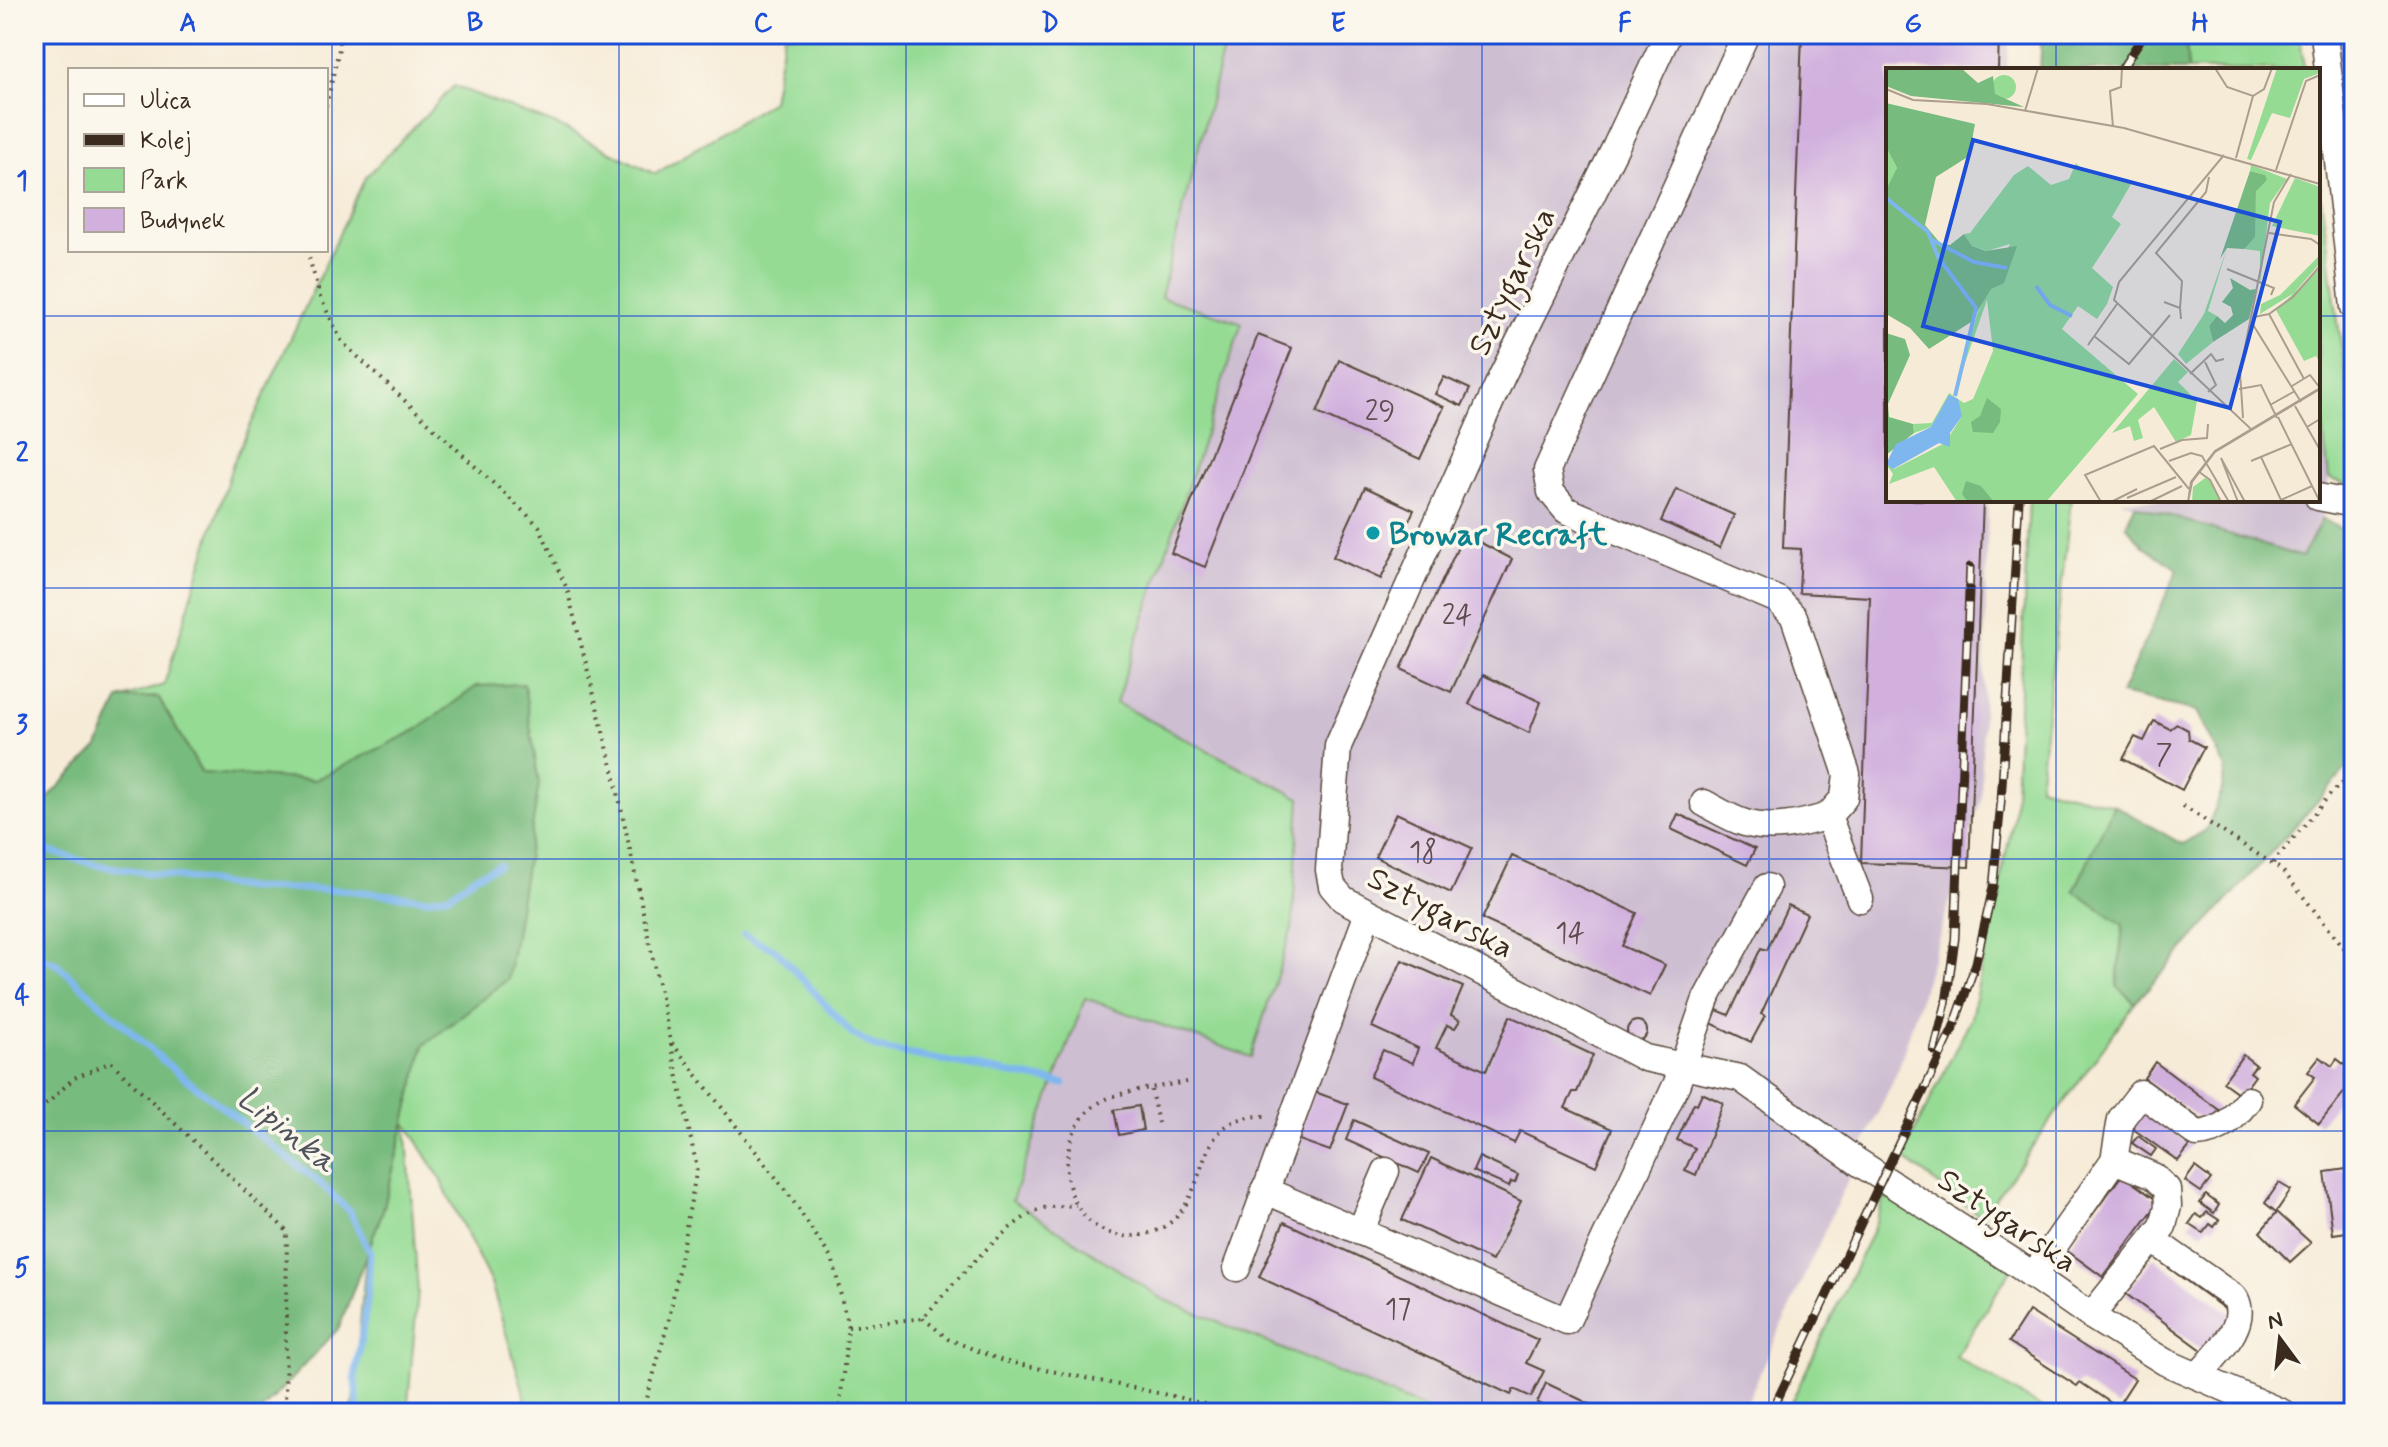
<svg xmlns="http://www.w3.org/2000/svg" width="2388" height="1447" font-family="Mynerve,sans-serif">
<style>
.industrial{fill:#cebed2}
.green{fill:#95db94;stroke:#688259;stroke-width:2}
.forest{fill:#78bb7e;stroke:#5a724e;stroke-width:2}
.lines{fill:none;stroke-linecap:round;stroke-linejoin:round}
.stream{stroke:#7eb7ee;stroke-width:7}
.building{fill:#d1b0de}
.minor-casing{stroke:#57473a;stroke-width:29}
.path{stroke:#57473a;stroke-width:4;stroke-dasharray:2 6;stroke-linecap:butt}
.minor{stroke:#fff;stroke-width:26}
.rail-casing{stroke:#3b2a1e;stroke-width:9}
.rail{stroke:#fbf7ec;stroke-width:6;stroke-dasharray:18;stroke-linecap:butt}
.grid{fill:none;stroke:#1d4ed8;stroke-width:2;stroke-opacity:0.55}
.culture-dot{fill:#0f9aa8;stroke:#fbf7ec;stroke-width:3}
.labels{text-anchor:middle;stroke-width:7;stroke-linejoin:round;paint-order:stroke}
.number-label{font-size:28px;fill:#604c4e}
.street-label{font-size:32px;fill:#3b2a1e;stroke:#fbf7ec}
.culture-label{font-size:32px;font-weight:bold;fill:#0d838f;stroke:#fbf7ec;text-anchor:start}
.water-label{font-size:34px;font-style:italic;fill:#4f545c;stroke:#fbf7ec}
.inset-river{fill:none;stroke:#7eb7ee;stroke-width:4}
.inset-road{fill:none;stroke:#ab9e8d;stroke-width:2}
.view{fill:#1d4ed8;fill-opacity:0.15;stroke:#1d4ed8;stroke-width:4}
.inset-edge{fill:none;stroke:#3b2a1e;stroke-width:4}
.neatline{fill:none;stroke:#1d4ed8;stroke-width:3}
.grid-label{font-size:26px;text-anchor:middle;font-weight:bold;fill:#1d4ed8}
</style>
<rect width="100%" height="100%" fill="#fbf7ec"/>
<filter id="ink" filterUnits="userSpaceOnUse"><feTurbulence type="fractalNoise" baseFrequency=".0125" numOctaves="2"/><feDisplacementMap in="SourceGraphic" scale="16" xChannelSelector="R" yChannelSelector="G"/><feConvolveMatrix kernelMatrix="1 2 1 2 8 2 1 2 1" color-interpolation-filters="sRGB"/></filter>
<filter id="wash" filterUnits="userSpaceOnUse"><feTurbulence type="fractalNoise" baseFrequency=".006" numOctaves="4" result="noise"/><feDisplacementMap in="SourceGraphic" scale="32" xChannelSelector="R" yChannelSelector="G"/><feGaussianBlur stdDeviation="1.8" result="paint"/><feColorMatrix in="noise" values="0 0 0 0 0 0 0 0 0 0 0 0 0 0 0 0 0 1.4 0 .05"/><feComposite in="paint" operator="in"/></filter>
<g filter="url(#wash)">
<rect width="100%" height="100%" fill="#f6ebd7"/>
<g class="industrial">
<path d="M1227,34H2009L2007,70H1888V500H1988L1981,799L1899,1067L1742,1413H1435L1163,1299L1012,1200L1085,998L1251,1057L1300,798L1116,704L1242,324L1161,297Z"/>
<path d="M2335,45L2354,49V198Z"/>
<path d="M2318,386L2329,478L2322,519L2302,557L2120,500H2318Z"/>
</g>
<g class="green">
<path d="M784,34H1227L1161,297L1242,323L1116,703L1300,798L1292,928L1251,1057L1085,998L1012,1200L1163,1299L1435,1413H530L491,1283L437,1173L406,1123L418,1292L407,1413H352L366,1256L383,1210L424,1045L508,978L477,686L417,730L315,780L202,773L158,697L119,699L164,685L233,463L365,178L454,86L559,126L655,174L772,101Z"/>
<path d="M2191,34H2300L2304,70H2188L2186,45Z"/>
<path d="M2318,175L2354,440V487L2329,478L2318,386Z"/>
<path d="M2029,500H2071L2039,786L2114,805L2075,891L2123,925L2117,986L2135,1003L1982,1217L1902,1157L1971,1018L2014,816Z"/>
<path d="M1889,1196L2013,1266L1956,1357L2050,1413H1786L1873,1230L1884,1198L1888,1200Z"/>
</g>
<g class="forest">
<path d="M2042,34H2191L2186,45L2188,70H2040Z"/>
<path d="M2135,505L2302,557L2322,519L2343,530L2354,647V747L2351,764L2135,1003L2117,986L2123,925L2074,891L2114,805L2182,844L2206,830L2221,794L2226,769L2197,711L2121,694L2178,569L2144,547L2126,525Z"/>
<path d="M524,684L539,784L508,979L424,1045L383,1210L339,1328L259,1413H34V808L39,807L98,747L119,699L158,697L202,773L315,780L417,730L477,686Z"/>
</g>
<g class="lines">
<g class="stream">
<path d="M34,847L97,865L248,888L345,890L427,899L450,895L475,876L499,865"/>
<path d="M744,935L776,950L851,1033L877,1048L1064,1084"/>
<path d="M34,955L57,964L167,1064L320,1183L350,1212L370,1253L367,1301L355,1377L358,1413"/>
</g>
</g>
<g id="blocks">
<g class="building">
<path d="M1802,34H1999L1998,70H1888V500H1983L1969,867L1861,863L1870,597L1799,593L1801,549L1783,548Z"/>
<path d="M1258,335L1292,348L1205,567L1171,553Z"/>
<path d="M1339,360L1444,407L1420,459L1317,413Z"/>
<path d="M1444,377L1470,389L1462,406L1435,394Z"/>
<path d="M1365,487L1414,510L1381,579L1333,557Z"/>
<path d="M1676,489L1734,515L1720,548L1661,521Z"/>
<path d="M1464,534L1512,559L1451,692L1401,669Z"/>
<path d="M1483,675L1541,702L1529,733L1469,704Z"/>
<path d="M2154,721L2170,729L2177,724L2188,730L2189,739L2204,747L2182,790L2123,759L2135,737L2144,741Z"/>
<path d="M1396,813L1472,848L1451,893L1375,857Z"/>
<path d="M1678,814L1755,849L1747,865L1671,829Z"/>
<path d="M1512,856L1637,913L1622,946L1665,965L1650,996L1482,919Z"/>
<path d="M1788,905L1807,914L1761,1014L1765,1016L1751,1042L1711,1023L1717,1010L1729,1015L1761,948L1767,950Z"/>
<path d="M1402,960L1463,987L1451,1015L1460,1020L1455,1028L1447,1025L1436,1048L1486,1071L1510,1016L1593,1055L1577,1092H1573L1565,1108L1612,1129L1596,1166L1520,1131L1514,1143L1370,1077L1383,1050L1413,1063L1418,1048L1372,1027Z"/>
<circle cx="1637" cy="1031" r="10"/>
<path d="M2243,1055L2256,1065L2250,1072L2255,1076L2241,1095L2223,1082Z"/>
<path d="M2320,1057L2332,1066L2337,1059L2350,1069L2345,1075L2353,1081L2319,1124L2294,1104L2315,1077L2308,1072Z"/>
<path d="M2155,1062L2219,1110L2208,1125L2144,1078Z"/>
<path d="M1315,1092L1348,1104L1330,1151L1299,1140Z"/>
<path d="M1702,1093L1723,1103L1696,1175L1685,1170L1695,1148L1677,1140L1694,1103L1697,1104Z"/>
<path d="M1139,1106L1143,1130L1119,1135L1114,1110Z"/>
<path d="M2142,1109L2191,1145L2178,1161L2129,1126Z"/>
<path d="M1354,1120L1429,1154L1419,1173L1346,1140Z"/>
<path d="M2138,1136L2156,1149L2151,1156L2132,1143Z"/>
<path d="M1479,1157L1518,1175L1515,1183L1511,1182L1509,1187L1473,1171Z"/>
<path d="M1431,1158L1521,1201L1492,1261L1402,1220Z"/>
<path d="M2195,1167L2211,1179L2201,1192L2185,1181Z"/>
<path d="M2354,1168V1231L2333,1234L2325,1172Z"/>
<path d="M2122,1175L2159,1202L2103,1277L2066,1250Z"/>
<path d="M2279,1183L2291,1190L2276,1212L2265,1203Z"/>
<path d="M2206,1195L2219,1205L2214,1213L2200,1203Z"/>
<path d="M2207,1212L2219,1220L2214,1227L2210,1224L2203,1233L2189,1224L2196,1214L2202,1218Z"/>
<path d="M2277,1212L2311,1243L2290,1262L2260,1232Z"/>
<path d="M1284,1222L1538,1340L1526,1363L1544,1371L1531,1397L1514,1389L1511,1395L1259,1277Z"/>
<path d="M2154,1257L2234,1316L2206,1353L2126,1294Z"/>
<path d="M2029,1311L2135,1379L2117,1407L2080,1382L2077,1386L2009,1342Z"/>
<path d="M1546,1383L1594,1406L1590,1413H1559L1537,1403Z"/>
</g>
</g>
</g>
<g filter="url(#ink)">
<use href="#blocks" fill-opacity="0" stroke="#57473a" stroke-width="2"/>
<g class="lines">
<g class="minor-casing">
<g id="minor">
<path d="M1668,34L1616,146L1502,376L1338,746L1329,870L1332,886L1343,899L1645,1058L1740,1078L1858,1162L2015,1263L2091,1316L2165,1362L2283,1413"/>
<path d="M1746,34L1547,470L1551,492L1566,510L1778,600L1794,617L1847,774L1844,798L1828,816"/>
<path d="M2324,34L2354,307"/>
<path d="M2318,497L2354,504"/>
<path d="M1704,803C1717,810 1731,819 1745,823C1772,831 1802,824 1828,816L1860,899"/>
<path d="M1264,1190L1567,1321L1677,1083L1706,999L1767,887"/>
<path d="M1360,1232L1386,1171"/>
<path d="M2153,1240L2235,1298C2250,1325 2215,1355 2198,1376"/>
<path d="M1237,1268L1368,913"/>
<path d="M2033,1276L2114,1160L2121,1119L2141,1093L2197,1134C2222,1132 2233,1119 2248,1100"/>
<path d="M2091,1316L2163,1226L2168,1206L2167,1189L2153,1176L2114,1160"/>
</g>
</g>
<g class="path">
<path d="M326,106L340,45L337,34"/>
<path d="M307,250L320,297L342,342L539,526L567,589L614,774L697,1168L669,1319L643,1413"/>
<path d="M2183,806L2282,870L2354,960"/>
<path d="M2273,863L2332,792L2354,774"/>
<path d="M672,1043L787,1192L833,1261L848,1327L839,1413"/>
<path d="M1186,1082C1162,1087 1118,1090 1097,1104C1049,1137 1059,1229 1123,1236C1137,1237 1152,1234 1164,1227C1216,1194 1186,1114 1267,1116"/>
<path d="M1151,1090L1158,1123"/>
<path d="M34,1116L74,1078L111,1062L287,1231L285,1413"/>
<path d="M923,1318L948,1339L1003,1361L1177,1397L1238,1413"/>
<path d="M848,1327L923,1318C948,1290 1009,1217 1044,1208C1054,1206 1066,1206 1076,1205"/>
</g>
<use href="#minor" class="minor"/>
<g class="rail-casing">
<g id="rail">
<path d="M2121,70L2144,34"/>
<path d="M1934,1051L1946,1003L1955,939L1970,567"/>
<path d="M1771,1413L1953,1029L1976,963L1993,887L2001,802L2019,500"/>
</g>
</g>
<use href="#rail" class="rail"/>
</g>
</g>
<path class="grid" d="M332,34V1413M619,34V1413M906,34V1413M1194,34V1413M1482,34V1413M1769,34V1413M2056,34V70M34,316H1888M2318,316H2354M2056,500V1413M34,588H2354M34,859H2354M34,1131H2354"/>
<circle class="culture-dot" cx="1373" cy="533" r="8"/>
<g class="labels">
<g class="number-label">
<text x="1380" y="420">29</text>
<text x="1457" y="624">24</text>
<text x="2164" y="763">7</text>
<text x="1423" y="861">18</text>
<text x="1570" y="942">14</text>
<text x="1398" y="1318">17</text>
</g>
<g class="street-label">
<text transform="translate(1511 281) rotate(-64)" y="11">Sztygarska</text>
<text transform="translate(1441 912) rotate(28)" y="11">Sztygarska</text>
<text transform="translate(2008 1220) rotate(34)" y="11">Sztygarska</text>
</g>
<g class="culture-label">
<text x="1389" y="544">Browar Recraft</text>
</g>
<g class="water-label">
<text transform="translate(288 1128) rotate(39)" y="12">Lipinka</text>
</g>
</g>
<g transform="translate(1886 68)">
<rect width="434" height="434" fill="#f6ebd7"/>
<path d="M391,0H434V5L418,11L404,50L386,45L365,92L361,91ZM106 19a12 12 0 1 1 24 0a12 12 0 1 1-24 0ZM0,79L11,100L5,121L0,122ZM190,95L199,104L245,116L226,149L235,156L206,200L227,219L221,236L211,251L192,238L176,261L252,326L160,434H71L48,399L3,416L7,406L0,396L8,401L59,375L76,348L61,334L45,359L28,365L27,356L46,355L63,325L78,335L87,331L107,283L101,232L73,312L91,246L124,176L101,183L86,178L78,166L84,165L128,107L142,98L165,117L183,111ZM365,97L401,111L384,135L374,216V183L358,181L368,162L370,123L379,107L364,103ZM409,110L434,119V168L386,158ZM341,180L322,243L331,248L323,258L327,274L300,296L292,286L318,246ZM434,187V195L408,225L374,246L375,236L394,227ZM434,200V295L430,288L418,293L390,242ZM288,291L302,304L292,314L311,333L305,367L290,374L268,339L252,352L257,370L248,373L244,358L226,365ZM319,410L323,412L334,434H306L307,419Z" fill="#95db94"/>
<path d="M0,0H75L92,15L107,8L109,26L138,39L25,28L0,18ZM0,35L89,56L83,88L50,109L39,157L55,176L64,177L78,166L86,178L100,183L131,178L118,215L105,221L85,254L43,281L24,260L0,246V122L11,100L0,79ZM364,103L379,107L381,112L370,123L369,169L358,181L341,180L334,191ZM344,210L364,222L370,221L363,251L327,274L323,258L331,248L339,255L347,247L345,239L336,234L347,220ZM0,265L19,271L24,287L2,336L3,349L27,356L28,365L0,387ZM101,330L115,341L114,354L107,365L87,364L85,354L94,348ZM80,413L95,418L108,434H82L76,426Z" fill="#78bb7e"/>
<path d="M63,327L72,331L76,348L64,365V379L53,375L7,401L0,396L10,376L45,359Z" fill="#7eb7ee"/>
<path class="inset-river" d="M0,130L42,164L52,189L90,240L69,328M46,172L88,194L121,200M150,218L164,237L186,248"/>
<path class="inset-road" d="M329,0L341,19L367,28L378,21L386,0M0,21L27,32L101,36L238,60L434,116M139,43L152,0M227,59L224,23L235,19L236,0M338,87L233,214L228,232L366,362M350,90L367,28M390,102L420,13L434,7M383,165L425,171L434,177M341,201L388,220L385,227M278,234L294,240L295,251M294,240L296,213L270,185L320,124L323,109M383,246L418,311M368,249L383,246L407,229L434,198M366,255L415,334M208,268L243,296L284,247M202,277L231,236M319,294L330,317L322,324M304,306L325,286L330,293L338,291M406,318L424,307L434,320M353,321L375,317L391,350M384,337L409,323M409,338L421,359M392,349L434,434M357,350L354,304L388,134L405,106M434,351L421,359L434,382M274,381L296,372L321,370L322,356M375,389L395,432L426,418M283,393L305,385L316,388L343,434M365,393L406,376M312,403L324,412L335,434M241,430L290,409M215,434L199,407L268,378L303,421M225,434L251,421M263,434L296,418M302,434L306,414L329,384L434,321M302,434L305,414L329,383L434,320M352,434L335,390L359,434"/>
<path class="view" d="M87,72L394,154L344,340L37,258Z"/>
<rect width="434" height="434" class="inset-edge"/>
</g>
<rect width="2388" height="1447" fill="none" stroke="#fbf7ec" stroke-width="88"/>
<rect x="68" y="68" width="260" height="184" fill="#fbf7ec" stroke="#aea59a" stroke-width="2"/>
<rect x="84" y="94" width="40" height="12" fill="#ffffff" stroke="#aea59a" stroke-width="2"/>
<text x="140" y="108" font-size="24" fill="#3b2a1e">Ulica</text>
<rect x="84" y="134" width="40" height="12" fill="#3b2a1e" stroke="#aea59a" stroke-width="2"/>
<text x="140" y="148" font-size="24" fill="#3b2a1e">Kolej</text>
<rect x="84" y="168" width="40" height="24" fill="#95db94" stroke="#aea59a" stroke-width="2"/>
<text x="140" y="188" font-size="24" fill="#3b2a1e">Park</text>
<rect x="84" y="208" width="40" height="24" fill="#d1b0de" stroke="#aea59a" stroke-width="2"/>
<text x="140" y="228" font-size="24" fill="#3b2a1e">Budynek</text>
<g transform="translate(2280 1339) rotate(345)" stroke="#fbf7ec" stroke-width="6" paint-order="stroke">
<path d="M0-6L14 30L0 20L-14 30Z" fill="#3b2a1e"/>
<text y="-12" font-size="22" font-weight="bold" text-anchor="middle" fill="#3b2a1e">N</text>
</g>
<rect x="44" y="44" width="2300" height="1359" class="neatline"/>
<g class="grid-label">
<text x="188" y="31">A</text>
<text x="475" y="31">B</text>
<text x="763" y="31">C</text>
<text x="1050" y="31">D</text>
<text x="1338" y="31">E</text>
<text x="1625" y="31">F</text>
<text x="1913" y="31">G</text>
<text x="2200" y="31">H</text>
<text x="22" y="189">1</text>
<text x="22" y="461">2</text>
<text x="22" y="733">3</text>
<text x="22" y="1004">4</text>
<text x="22" y="1276">5</text>
</g>
</svg>
